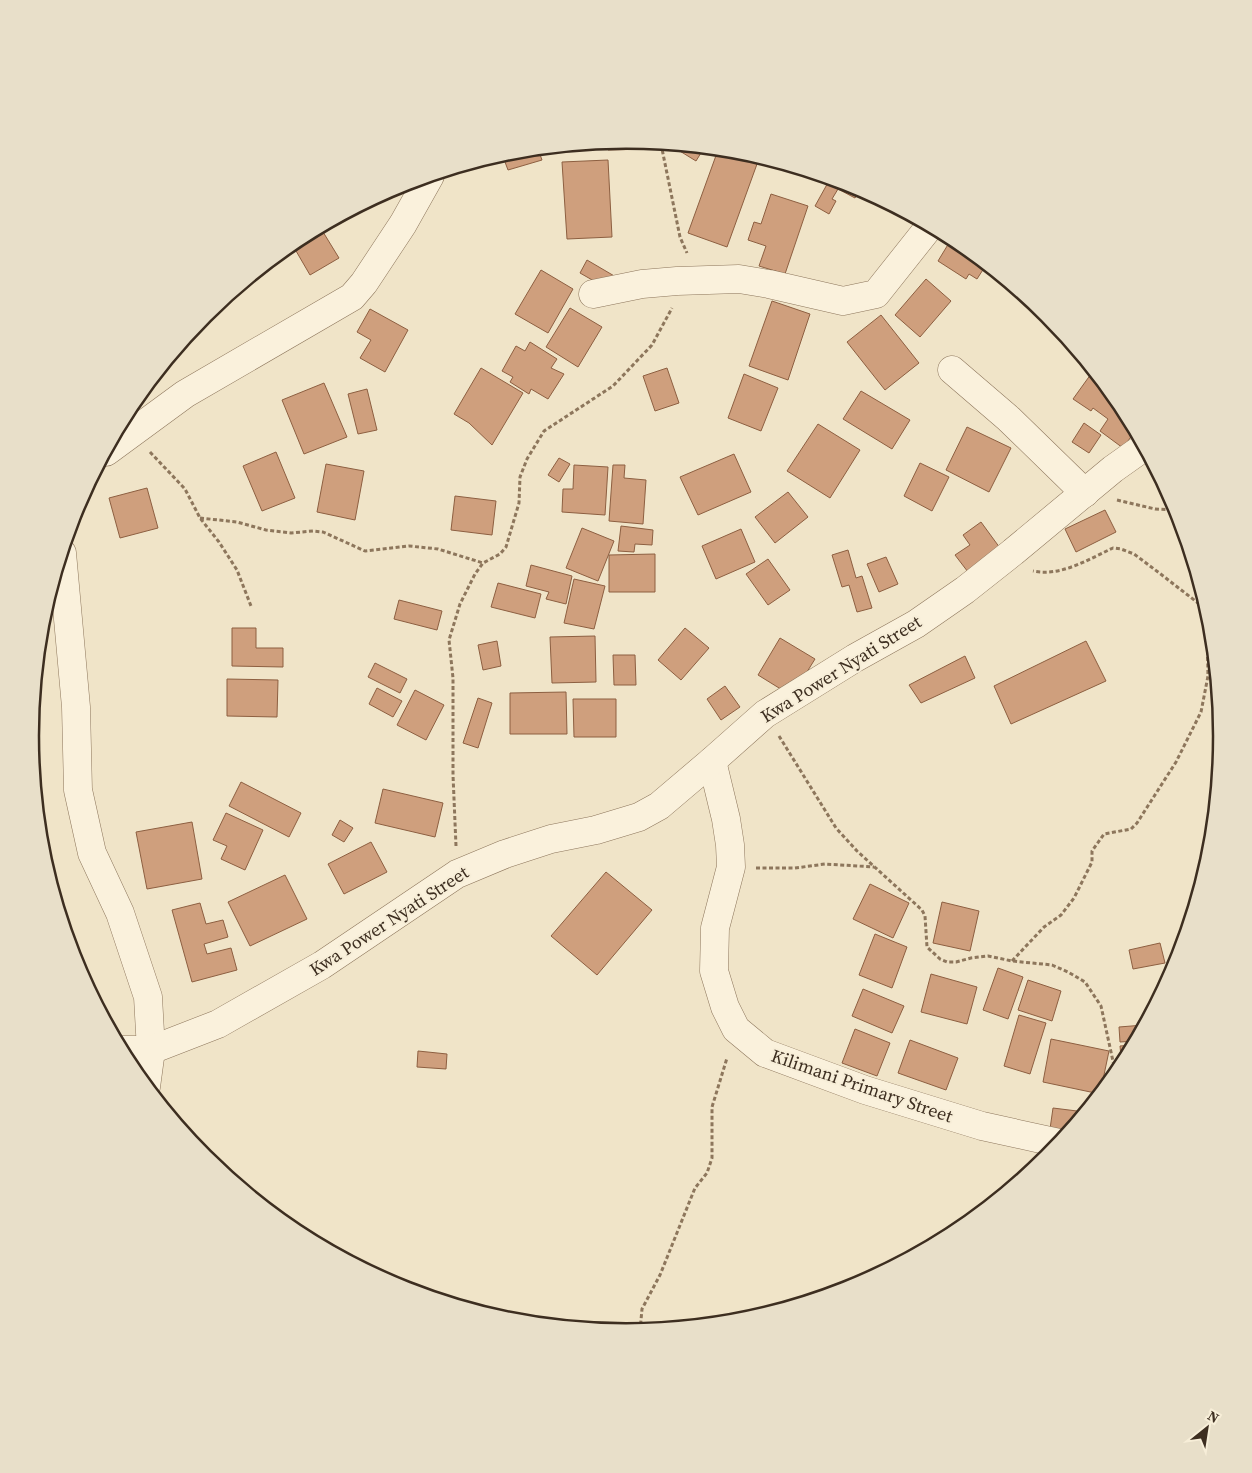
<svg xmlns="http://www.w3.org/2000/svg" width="1252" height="1473" font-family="'Source Serif 4',serif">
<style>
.building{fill:#cf9f7d;stroke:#8d5f41}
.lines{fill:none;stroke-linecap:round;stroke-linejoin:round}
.minor-casing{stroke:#8d765c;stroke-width:29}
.path{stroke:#8d765c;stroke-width:3;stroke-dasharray:4 2.5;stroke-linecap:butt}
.minor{stroke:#faf1dc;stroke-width:28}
.labels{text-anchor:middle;stroke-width:4;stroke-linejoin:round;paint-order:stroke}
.street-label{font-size:18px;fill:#3d2e20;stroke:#f7eed8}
.rim{fill:none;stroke:#3d2e20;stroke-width:2.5}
</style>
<rect width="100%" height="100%" fill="#f0e4c8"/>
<g class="building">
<path d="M626,141L648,143L649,149L608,150V142Z"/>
<path d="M670,145L704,148L696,161Z"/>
<path d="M538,149L542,160L508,170L502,154Z"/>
<path d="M718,150L757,164L727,247L688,233Z"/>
<path d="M608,160L612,237L567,239L562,162Z"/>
<path d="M830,179L860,189L855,198L838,189L832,199L836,201L829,214L815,206Z"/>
<path d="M771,194L808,206L785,274L759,266L766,246L748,240L754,222L761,224Z"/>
<path d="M320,227L339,258L310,275L292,244Z"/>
<path d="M952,238L986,265L977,279L969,274L966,279L938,261Z"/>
<path d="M587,260L616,277L608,289L580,273Z"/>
<path d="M541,270L573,289L548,333L515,314Z"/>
<path d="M926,279L951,301L920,337L895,315Z"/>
<path d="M772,301L810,314L788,380L749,366Z"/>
<path d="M570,308L602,327L578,367L546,347Z"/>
<path d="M370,309L408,330L385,372L360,358L371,340L357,332Z"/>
<path d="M881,315L919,363L885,390L847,342Z"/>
<path d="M530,342L557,359L551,368L564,374L548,399L531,389L529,394L510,382L513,377L502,371L516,346L525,351Z"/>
<path d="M481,368L523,393L492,445L469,423L454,414Z"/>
<path d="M667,368L679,403L655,411L643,376Z"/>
<path d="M744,374L778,388L761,431L728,418Z"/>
<path d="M1091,374L1101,381L1122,406L1135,431L1123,448L1100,431L1108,419L1093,408L1091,411L1073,399Z"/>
<path d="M324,383L347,437L304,454L282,400Z"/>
<path d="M367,389L377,430L358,434L348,394Z"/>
<path d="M861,391L910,420L892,449L843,419Z"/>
<path d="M1084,423L1101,435L1089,453L1072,442Z"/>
<path d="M818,424L860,450L830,498L787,471Z"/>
<path d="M967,427L1011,448L989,492L946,470Z"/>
<path d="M276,452L295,498L262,511L243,466Z"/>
<path d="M734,454L751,492L698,515L680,477Z"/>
<path d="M559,458L570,464L559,482L548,475Z"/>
<path d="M920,463L949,477L932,511L904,496Z"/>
<path d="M326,464L364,471L355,520L317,512Z"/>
<path d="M574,465L608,467L605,515L562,512L563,489H573Z"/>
<path d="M613,465H625L624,478L646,480L643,524L609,521Z"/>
<path d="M147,488L158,528L120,538L109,498Z"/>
<path d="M788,492L808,517L775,543L755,517Z"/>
<path d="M455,496L496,501L492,535L451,530Z"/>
<path d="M1105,510L1116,532L1076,552L1065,529Z"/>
<path d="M981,522L1000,548L968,572L955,555L970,545L963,535Z"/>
<path d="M621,526L653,530L652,545L635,544L634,552L618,551Z"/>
<path d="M582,528L614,541L598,581L566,568Z"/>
<path d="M741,529L755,562L716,579L702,546Z"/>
<path d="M848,550L856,578L862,576L872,608L857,612L849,585L842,587L832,555Z"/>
<path d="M655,554V592H609V555Z"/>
<path d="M886,557L898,584L879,592L867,564Z"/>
<path d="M768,559L790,590L768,605L746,574Z"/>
<path d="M531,565L572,576L566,604L546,599L549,592L526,586Z"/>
<path d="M574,579L605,586L594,629L564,623Z"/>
<path d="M498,583L541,594L535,618L491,607Z"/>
<path d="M399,600L442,611L437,630L394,619Z"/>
<path d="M232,628H256V648H283V667L232,666Z"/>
<path d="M685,628L709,648L681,680L658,660Z"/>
<path d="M595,636L596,682L552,683L550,637Z"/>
<path d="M780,638L815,659L792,696L758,675Z"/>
<path d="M497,641L501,666L483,670L478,645Z"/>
<path d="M1086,641L1106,681L1011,724L994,686Z"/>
<path d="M613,655H635L636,685H614Z"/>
<path d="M965,656L975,678L921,703L909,685Z"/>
<path d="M375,663L407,679L400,693L368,677Z"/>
<path d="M227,679L278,680L277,717L227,716Z"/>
<path d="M725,686L740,707L721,720L707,699Z"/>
<path d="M377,688L402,701L393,717L369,704Z"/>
<path d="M415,690L444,705L426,740L397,725Z"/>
<path d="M566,692L567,734H510V693Z"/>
<path d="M478,698L492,703L478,748L463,743Z"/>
<path d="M573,699H616V737H574Z"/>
<path d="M241,782L301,813L289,837L229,806Z"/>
<path d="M383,789L443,803L435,837L375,823Z"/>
<path d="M226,813L263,830L245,870L221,859L227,846L213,840Z"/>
<path d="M340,820L353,828L344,842L332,835Z"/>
<path d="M192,822L202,879L147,889L136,832Z"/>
<path d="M371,842L387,872L344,894L328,864Z"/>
<path d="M606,872L652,910L597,975L551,936Z"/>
<path d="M285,875L307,919L250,946L228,902Z"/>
<path d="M870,884L909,903L893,938L853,919Z"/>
<path d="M942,902L979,911L970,951L933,943Z"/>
<path d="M200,903L206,924L223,920L228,937L204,944L207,954L231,948L237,970L192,982L172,910Z"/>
<path d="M875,934L907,947L892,988L859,975Z"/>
<path d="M1160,943L1165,963L1133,969L1129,950Z"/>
<path d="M998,968L1023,977L1008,1019L983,1010Z"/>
<path d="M931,974L977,987L967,1024L921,1012Z"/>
<path d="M1028,980L1061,991L1052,1021L1018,1010Z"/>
<path d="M863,989L904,1006L892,1033L852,1016Z"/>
<path d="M1019,1015L1046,1023L1030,1074L1004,1066Z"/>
<path d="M1144,1025L1136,1041L1120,1042L1119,1027Z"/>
<path d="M855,1029L890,1043L877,1076L842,1063Z"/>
<path d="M1051,1039L1109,1051L1100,1094L1043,1082Z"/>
<path d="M910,1040L958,1058L946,1090L898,1073Z"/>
<path d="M1134,1045L1122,1067L1120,1046Z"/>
<path d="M418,1051L447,1054L446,1069L417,1067Z"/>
<path d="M1053,1108L1085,1112L1068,1132L1050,1129Z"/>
</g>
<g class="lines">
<g class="minor-casing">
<g id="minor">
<path d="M593,294L642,284L677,281L739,279L769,284L843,301L876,294L930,226"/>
<path d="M952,370L1009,419L1085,493"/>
<path d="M106,452L185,394L352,297L364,283L403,224L430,176"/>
<path d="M62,553L76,707L78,790L92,853L120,913L148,997L151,1050L146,1087"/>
<path d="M712,761L726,819L730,845L731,867L715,928L714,971L725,1007L736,1029L765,1053L865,1090L982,1126L1059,1143"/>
<path d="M121,1050H151L218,1024L322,965L457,874L505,854L551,839L596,830L639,817L659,806L712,761L765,714L855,658L916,624L965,590L1013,552L1113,469L1144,447"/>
</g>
</g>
<g class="path">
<path d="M661,144L680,237L687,253"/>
<path d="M150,452L185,489L200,518L219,542L237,570L251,606"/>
<path d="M1117,500L1155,509L1177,510"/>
<path d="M200,518L237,522L266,530L291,533L313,531L323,532L365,551L409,546L438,549L483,563"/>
<path d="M779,736L836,828L857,851L922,910L925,916L927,947L940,959L947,962H956L971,958L988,956L1012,961L1052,965L1068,972L1085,982L1101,1006L1116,1075"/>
<path d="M456,846L453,775V678L449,640L460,604L475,574L483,563L500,554L506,547L519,503L520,477L527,459L544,431L613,386L652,345L672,308"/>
<path d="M756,868H795L825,864L874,867"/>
<path d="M1012,961L1044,927L1061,915L1074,898L1092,862V851L1104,834L1131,829L1137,823L1176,762L1201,712L1208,676L1207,621L1204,611L1198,603L1158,572L1134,554L1121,549L1113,548C1089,559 1061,577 1033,571"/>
<path d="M640,1331L642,1309L660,1275L695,1188L707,1173L712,1158V1107L727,1058"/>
</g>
<use href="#minor" class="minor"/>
</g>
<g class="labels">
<g class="street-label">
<text transform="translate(841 669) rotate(-32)" y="6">Kwa Power Nyati Street</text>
<text transform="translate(389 921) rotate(-33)" y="6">Kwa Power Nyati Street</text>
<text transform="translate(862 1086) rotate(19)" y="6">Kilimani Primary Street</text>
</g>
</g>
<path d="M0 0H1252V1473H0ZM39 736a587 587 0 1 1 1174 0a587 587 0 1 1-1174 0Z" fill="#e8dfc9" fill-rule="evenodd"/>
<path class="rim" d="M39 736a587 587 0 1 1 1174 0a587 587 0 1 1-1174 0Z"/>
<g transform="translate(1207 1428) rotate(30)" stroke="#f7eed8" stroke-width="4" paint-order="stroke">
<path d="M0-4L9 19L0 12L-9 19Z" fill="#3d2e20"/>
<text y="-8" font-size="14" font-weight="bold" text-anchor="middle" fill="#3d2e20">N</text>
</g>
</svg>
